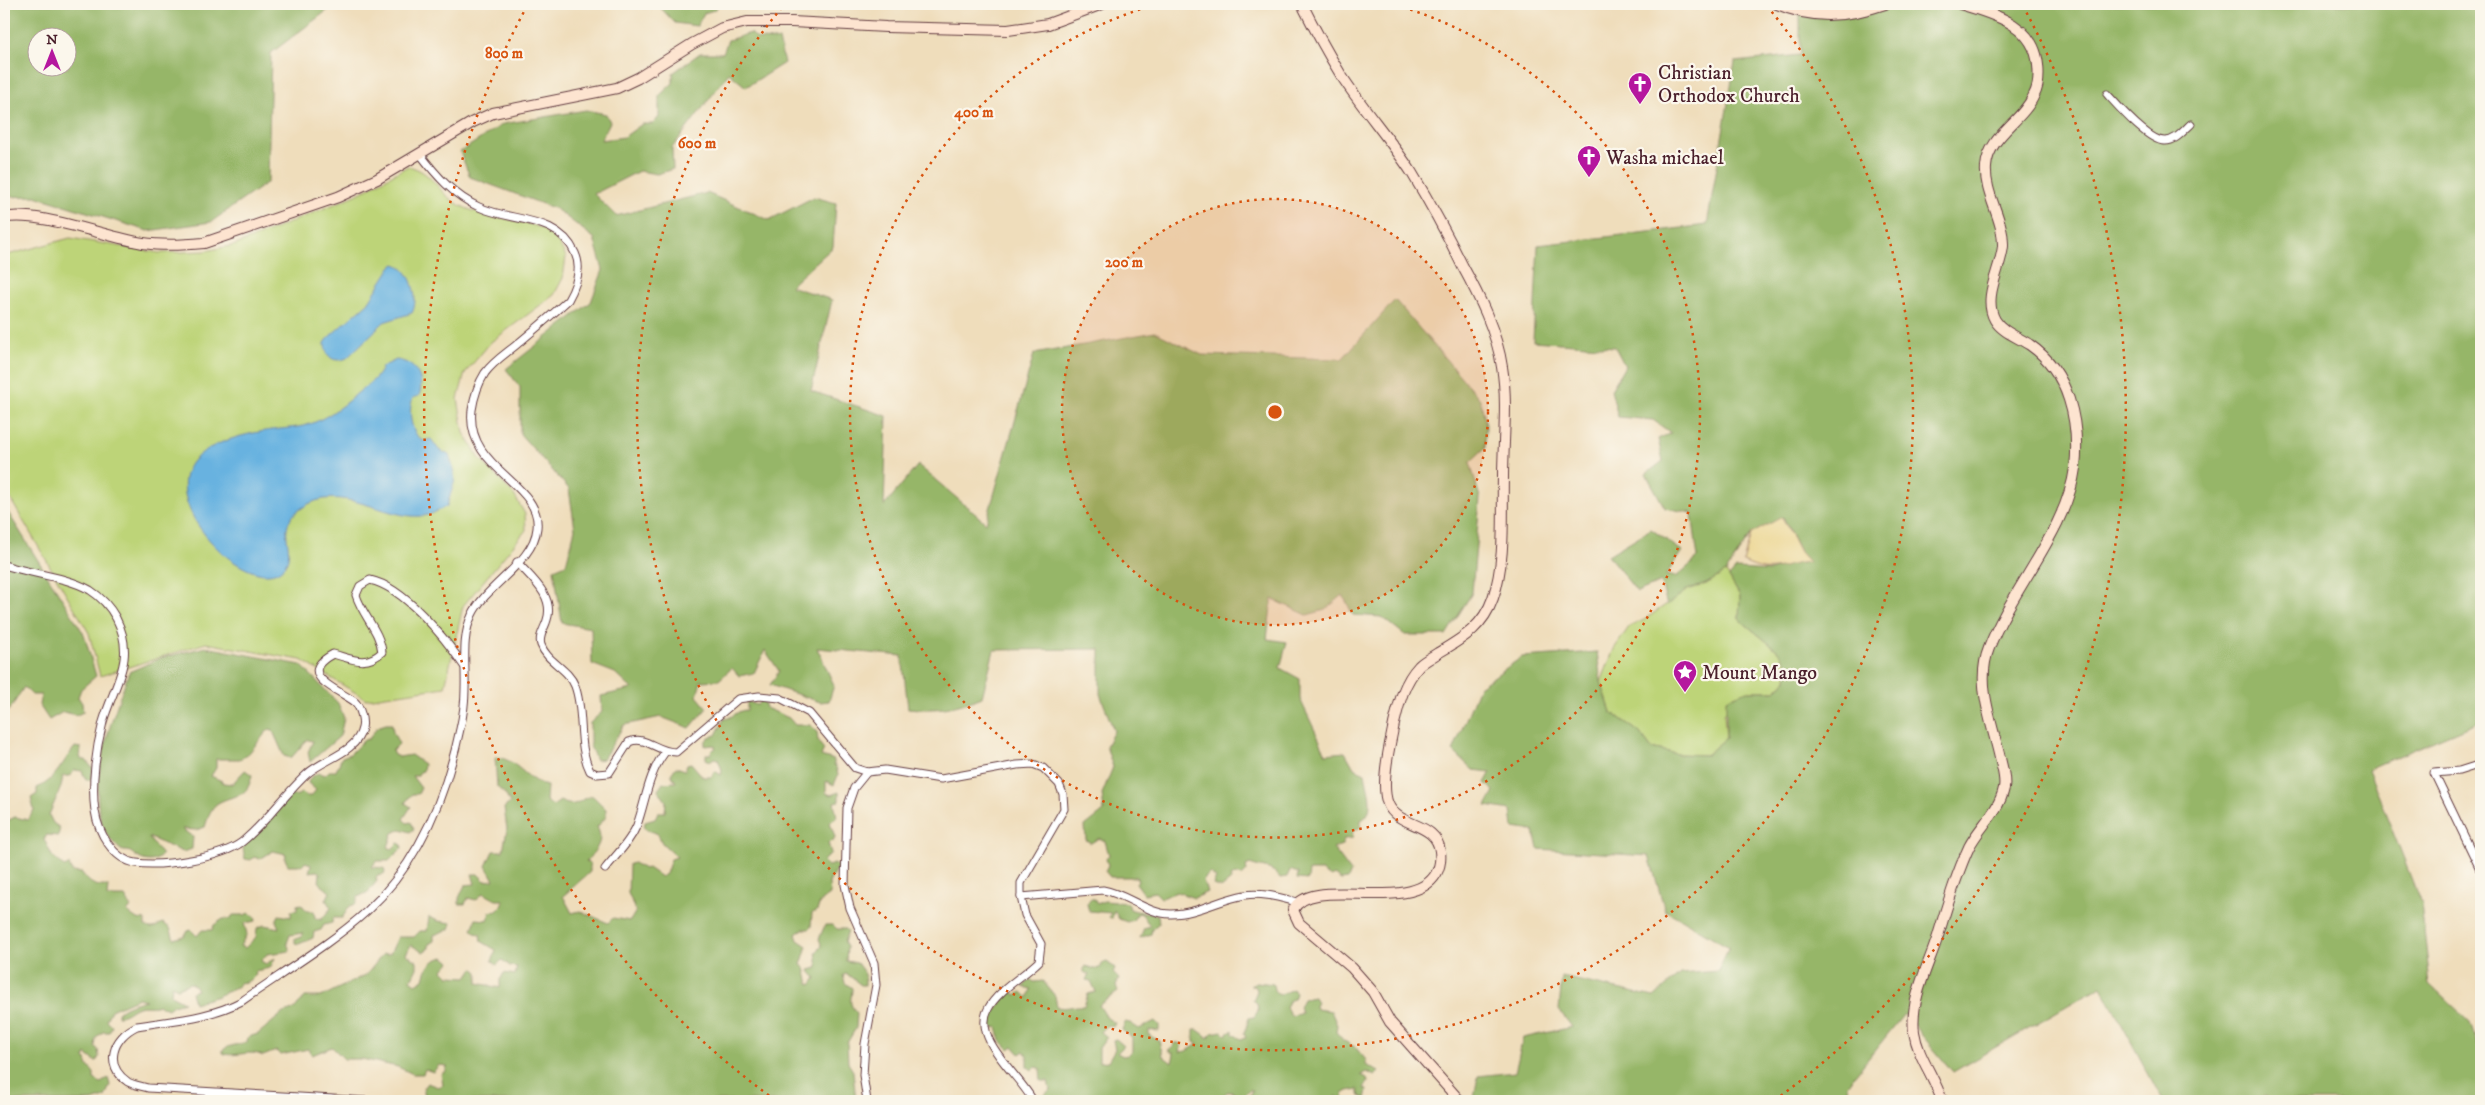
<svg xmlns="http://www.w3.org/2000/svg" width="2485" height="1105" font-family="'IM FELL DW Pica',serif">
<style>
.green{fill:#bdd478;stroke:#847a52}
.forest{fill:#96b668;stroke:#706a4a;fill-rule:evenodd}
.sand{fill:#eeda9e;stroke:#9c7c64}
.water{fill:#67b2e0;stroke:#586886}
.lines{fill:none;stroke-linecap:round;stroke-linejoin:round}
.street-casing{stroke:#633c41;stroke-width:9}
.secondary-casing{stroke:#633c41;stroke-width:12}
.street{stroke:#fff;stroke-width:7}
.secondary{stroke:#fde4d0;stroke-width:10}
.ring{fill:none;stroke:#d8530f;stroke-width:2.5;stroke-dasharray:2.5 5}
.labels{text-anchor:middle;stroke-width:4.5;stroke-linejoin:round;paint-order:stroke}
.poi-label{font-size:20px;fill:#4a1f2b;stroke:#fbf7ec;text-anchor:start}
.centre{fill:#d8530f;stroke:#fbf7ec;stroke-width:2.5}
.ring-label{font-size:15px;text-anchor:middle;font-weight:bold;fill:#d8530f;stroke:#fbf7ec;stroke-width:4.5;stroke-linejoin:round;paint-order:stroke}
</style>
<rect width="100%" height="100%" fill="#fbf7ec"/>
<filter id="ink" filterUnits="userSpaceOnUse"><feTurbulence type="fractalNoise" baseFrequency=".02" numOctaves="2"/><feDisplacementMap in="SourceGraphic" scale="10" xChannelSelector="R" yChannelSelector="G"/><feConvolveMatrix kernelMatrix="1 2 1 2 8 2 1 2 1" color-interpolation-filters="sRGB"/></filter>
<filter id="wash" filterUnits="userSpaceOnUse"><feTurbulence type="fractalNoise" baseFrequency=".0096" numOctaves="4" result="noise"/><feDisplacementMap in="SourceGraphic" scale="20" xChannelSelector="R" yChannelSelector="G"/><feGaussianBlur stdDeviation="1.12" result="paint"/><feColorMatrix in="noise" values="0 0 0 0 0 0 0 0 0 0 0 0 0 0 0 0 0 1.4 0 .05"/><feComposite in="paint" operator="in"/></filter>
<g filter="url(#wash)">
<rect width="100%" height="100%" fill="#efddbb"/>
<g class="green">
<path d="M408,166C433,172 436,190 456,203C482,220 533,218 551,234C558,240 562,249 566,257L563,278L554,295L491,342L465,373L458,399L464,433L480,459L514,495L525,514L526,530L463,606L445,687L366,699L301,660L206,643L100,676L89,633L4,488V256L70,238L160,253L205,251L236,245L356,195Z"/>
<path d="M1726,572L1740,596L1739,619L1777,650L1789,665L1787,680L1775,691H1747L1724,713L1726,738L1706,755L1677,754L1651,748L1639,732L1611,712L1601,682L1614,649L1629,627L1644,620L1687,590L1706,584Z"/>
</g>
<g class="forest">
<path d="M4,4H336L271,53L268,182L211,222L148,231L35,196L4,197ZM38,38H68V68H38Z"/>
<path d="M639,4H720L714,10L704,13L697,26L675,23L657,4L644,8Z"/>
<path d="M1800,4H2481V721L2368,769L2421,903L2430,984L2470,1022L2481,1055V1101H2269L2265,1096L2258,1101H2163L2101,986L1953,1072L1904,1014L1847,1085L1849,1101H1478L1474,1098L1478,1076L1515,1072L1523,1038L1572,1027L1559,1010L1562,977L1654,997L1680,974L1718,971L1729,947L1665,910L1649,856L1538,849L1534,831L1513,828L1511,810L1486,806L1494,791L1485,783L1491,772L1473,770L1453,751L1479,687L1522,657L1597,652L1601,682L1611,712L1639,732L1651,748L1677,754L1706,755L1726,738V699L1747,691H1775L1787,680L1789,665L1777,650L1739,619L1740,596L1729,577L1736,569L1771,571L1789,564L1808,562L1800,552L1783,517L1751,534L1726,572L1706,584L1687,590L1667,605L1661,582L1637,592L1608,555L1651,529L1682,551L1666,575L1676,577L1698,558L1692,513L1665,508L1646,474L1663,461L1658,439L1671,433L1653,420L1618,417L1611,390L1625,366L1615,347L1533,341L1538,245L1707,225L1735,62L1800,55Z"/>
<path d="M751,33L757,39L779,40L784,63L746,87L729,73L672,148L673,169L657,174L639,171L594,194L616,216L707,193L769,220L814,197L836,203L833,247L790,286L832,300L811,391L887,416L884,506L918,465L986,523L1034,354L1155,332L1202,355L1342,359L1395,300L1480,399L1486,424L1485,448L1470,462L1480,498L1472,593L1446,635H1405L1382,617L1353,615L1343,595L1325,610L1307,615L1272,599L1267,639L1287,642L1280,668L1300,679V699L1326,754L1345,752L1354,768L1365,773C1367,787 1377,813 1361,820V827L1353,831L1352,838L1344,839L1342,845L1333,848L1351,872L1348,879L1341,880L1334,875L1331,877L1322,871H1309L1308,880L1297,879L1298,873L1290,870L1287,877L1280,878C1272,866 1262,869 1250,864L1246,866L1247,871L1242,876L1237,874L1230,876L1231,880L1221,888L1213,885L1216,878L1210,873L1203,880L1207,892L1194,898L1177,892L1161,898L1155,892L1144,894L1136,883L1138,880L1136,877H1110L1105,871L1108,865L1106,859L1109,855L1105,841L1099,838L1091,843L1086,840L1085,826L1104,811L1102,794L1113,767L1106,746L1114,731L1100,694V649L994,650L982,697C955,708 937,711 908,708L902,656L817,648L834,685L829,701L820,702L770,685L779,671L765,650L754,673L739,676L732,668L719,680L701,681L697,696L707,708L690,728L661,717L624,725L603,759L596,760L590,746V723L602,712L601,696L632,689L615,673L592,664L591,628L562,623L554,569L566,564L575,529L569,489L520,434V387L506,369L591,302L603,270L594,238L556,209L470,177L460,152L503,124L586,110L606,114L610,122L601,140L624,137L642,124H653L659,117V96L673,83V73L700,53H723L728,40Z"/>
<path d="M4,506L84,634L96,676L81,689L78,697L82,703L83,712L77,715L63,712L49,720L39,705L41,695H32L24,687C17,697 12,708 4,717Z"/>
<path d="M206,647L301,665L338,703L344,718L340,736L310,762L308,752L313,741L307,740L291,758L284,756L272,729L268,730L249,753L240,759H216V768L211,776L222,781L223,783L232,784L245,770L252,775C247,800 236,793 218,803C210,808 208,818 205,827L196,830L182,829L193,837L192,849L183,852L148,837L162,855C153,865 141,861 132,853C128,850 125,852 121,850C117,847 111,840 108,836C81,794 114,714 129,672L161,658Z"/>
<path d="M747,701L757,705L761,701H764L766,708L789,718L795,725H810L817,731L818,742L824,749L821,756L834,760V765L836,767L838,775L834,785L826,781V793L831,795L839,792V801L834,802L837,817L830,822L835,837L833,841L828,843L831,853L823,861L828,866L834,864L838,866L829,883L830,895L820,902L817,911L812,913L811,927L809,929H803L796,934L798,940L807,946L801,965L805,968L809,984L811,985L816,978L809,970L818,968L816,952L822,946L819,939L825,925H833L837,929H846L848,931L844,942L847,947L846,961L857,963L865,974V985H861L847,974L843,975L845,983L852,988C852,1000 847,1002 857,1013L856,1028L847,1043L848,1063L853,1071L856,1101H426L423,1088L427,1083L438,1087L443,1085L441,1074L446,1071L447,1066L439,1065L433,1072L425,1069L423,1074H413L398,1067L362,1059H344L332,1047L312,1055L308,1049L281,1055L276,1051L263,1056C250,1049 239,1057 224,1054L222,1051L227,1047L247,1042L248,1037L258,1034L283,1013L293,1010L305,997H321L367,974L383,954H390L398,937H414L420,931H427L429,917L438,921L452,923L450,929L434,935V941L429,944V948L423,952L411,945L406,954L417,961V968L411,980L416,984L424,979C427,966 431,960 444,957L450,962L443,970L449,976L467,977L473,968L478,972V983L500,988V980L504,973L515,975L517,967L510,966L502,960L497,965L492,961L496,950L481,941L480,934L475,933L472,929L476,919L488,920L490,912L497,911L503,905V900H496L483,893L476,900L468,898L465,904H459V898L465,885L475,884L472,874H478L485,881L494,880L486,866L493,851H503L507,829L504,808L510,803L505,794L497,787L495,757C517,758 527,782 547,786L546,801L553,806L560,801C578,810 578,798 593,796L606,809V817L597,827C605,842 595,850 586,862L590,864V872L563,896L572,913L580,911L608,923L613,918L630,921L636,911L628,893L629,864L634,863L644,869L648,868L661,877L666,874L671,859L677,857L662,843L658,834L644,828L645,822L655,819L658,812H665L666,801L658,790L663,783L676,782L671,774L676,767L685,770L687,764L691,763L703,777H711L715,771L721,775L722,770L718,759L714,758L710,761L706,759V754H711V751L716,748L714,745L705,746V742L709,737L716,735L724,719C733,718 737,710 747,710Z"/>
<path d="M386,724H392L393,732L399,744L392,751L394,755L399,757L411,755L424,764L423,771L420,772L417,776H412L421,788L418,794H412L405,803L411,807L403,819L407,823L411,822L414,829L410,832L401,829L393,833L388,847L392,849L398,843L401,844L402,848L389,861H376L372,867L384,868L385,873L376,877L377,881L368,892L358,897L356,904L350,906L342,918H333L332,923L324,925L321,930L314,932L313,938L299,944L295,943V939L302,937L303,933L290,935L287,943L290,951L267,954L261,961L266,964L275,958L270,968L255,971L256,975L247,982L239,983L238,986L218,996L194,1003L191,992L197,990L194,985L190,983L177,988L172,985L171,995L184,1002L173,1005L168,1009L159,1005C152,1008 144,1005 138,1007C130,1010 126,1016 118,1016V1012C126,1005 135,1003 146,1000L138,998L111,1010L106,1020L112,1026L109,1032H103L96,1038L95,1046L98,1050L99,1057L96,1062L86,1054L85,1057L88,1066L94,1073V1079L101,1083L108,1078L110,1085L105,1097L92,1101H4V828L9,820L15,817L28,820L34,810L31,798L37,794V788C55,781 63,761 75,747L81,748L80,757L82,760H86L93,769L91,780H86L82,771L75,770L70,776H63L61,787L49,815L53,823L60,828L58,836L47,835L44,839L52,856L64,867L69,865L72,872L82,873C90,884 95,887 108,886L107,897H125L131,907L127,912L137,919L145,920V926C155,931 155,926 163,923L170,928L174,939L184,936L188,931L191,930L197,936L202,930H212L214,925L223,919H230L233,915H245L248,913L255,916L256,921L244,923L247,934L240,946L245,948L256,937L257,928L264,925L279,928L276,921L279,915L291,917V911L297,910V905L301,904L307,911H314L315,918L321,920L331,908L326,900L330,892L319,883L320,873L317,871L309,872L311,865L306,862L302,865H288L285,859L286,854L273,851L260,859L254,857L251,860L245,859L243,849L245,844L290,796L298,795L302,792L306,796H311L316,790L308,783L310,778L318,773L325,775L329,771H336L342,757L350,754L364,740L369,739L377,727Z"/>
<path d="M1090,899H1094L1097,904L1104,901L1128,903L1130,909C1139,913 1148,911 1158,915L1159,923L1152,929L1151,934L1140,938L1144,928L1150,926L1142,914L1138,913L1133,920L1127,922L1119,919L1114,910L1112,919L1109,917L1111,913L1089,911L1087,904Z"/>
<path d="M1107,962L1115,968L1113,973L1119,979L1116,985L1118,992L1099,1005L1107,1018L1115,1023L1113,1027L1108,1025L1101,1032L1107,1037L1099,1048V1062L1108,1061L1115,1049L1113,1040L1116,1039L1124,1046L1117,1053L1123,1056L1128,1055L1132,1051V1037L1122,1030L1125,1022L1130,1023L1139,1029L1155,1021L1159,1025V1031L1149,1030V1035L1159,1041L1163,1056L1172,1063L1174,1054L1168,1050L1173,1048L1174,1043H1179L1181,1046L1180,1052L1187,1051L1198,1044L1194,1042V1030H1198L1209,1038L1212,1033L1222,1031L1226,1035L1233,1030V1034L1241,1039L1246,1038L1244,1034L1249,1018L1254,1017L1258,1011L1257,1003L1253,1000L1257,991L1256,987L1250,985L1256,982L1273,984L1274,990L1279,995L1293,989L1296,993L1294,999L1290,1000L1286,1007L1291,1016L1302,1013L1299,1007L1303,999L1314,997L1317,1002L1315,1006L1316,1009L1331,1011L1337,1025L1336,1032L1344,1041L1355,1047L1366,1060V1065L1379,1072L1375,1076L1366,1072L1361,1075L1367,1078L1368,1082L1364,1089L1367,1090L1365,1099L1360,1096L1358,1089L1348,1091L1343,1094V1098L1348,1101H1340L1337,1096L1331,1101H1247L1252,1090H1249L1237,1101L1233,1092H1227L1222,1097L1223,1101H1131L1130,1093L1119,1098L1116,1101H1042L1044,1095L1050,1090L1048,1081H1041L1040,1068L1035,1067L1032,1070L1027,1066V1055L1024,1051L1020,1054L1013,1046L1009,1049L1001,1041L997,1027L994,1028L988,1023L1007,993L1012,991L1015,995L1022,992L1028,998L1031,989L1023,987L1030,979L1034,982L1043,981L1055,996L1057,1007C1068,1009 1074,1005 1084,1006L1088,994L1096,992L1091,981L1086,980L1089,974L1083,972V969L1085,966L1095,969L1100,968L1103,963Z"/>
</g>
<path class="sand" d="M1782,517L1800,552L1809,562C1777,565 1775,577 1743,562L1751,534Z"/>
<g class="water">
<path d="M395,264C411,268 420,299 412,313L384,322L347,358C333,364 325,356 325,343L331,335L368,303L391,267Z"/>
<path d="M396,360C416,362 425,379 419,396L413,398C408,410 410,435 424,441L431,439L439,450L449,455L452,464L455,480L447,506C439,510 432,515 423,516C385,520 339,481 302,508C294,513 289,519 287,528C285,540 293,554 285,565C258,604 154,508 193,461C209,442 248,433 272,430C286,428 300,428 313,423C330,416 346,403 360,391C368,385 379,377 382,367Z"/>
</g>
</g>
<g filter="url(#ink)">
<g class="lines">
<g class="street-casing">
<g id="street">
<path d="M2107,94C2118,106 2149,142 2165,141C2176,141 2183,131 2191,124"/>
<path d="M517,562C531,578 555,596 547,620C545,628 538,636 541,645C547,662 568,668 575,686C585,713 577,745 590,771L597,774L609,773L629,742C647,735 655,752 676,752L738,699L759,696L780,698L809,713L855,768L867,772L885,770L941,779L1017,765L1033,764L1043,768L1059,784L1063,794L1064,809L1021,883V897L1025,915L1041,944L1039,961C1024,976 998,990 988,1009C972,1040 1020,1075 1033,1101"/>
<path d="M4,565C31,574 65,576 90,590C101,597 110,607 116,618C137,659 114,684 103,722C96,749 91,784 95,811C98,832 113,860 136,863C162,867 221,858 242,842C266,823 284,795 307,774C323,759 357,753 362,728C364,720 360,707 355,702C340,690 293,675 333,654C352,659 366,667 382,652C380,631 362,615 356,595L360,586L370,580C404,587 445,638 464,666"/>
<path d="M2481,764L2459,771L2434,773L2481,871"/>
<path d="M605,869C616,855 630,842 637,825C646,800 648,774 665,752"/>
<path d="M1021,897L1103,890C1127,894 1147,914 1171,914C1197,914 1220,899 1245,895C1262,892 1281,898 1297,902"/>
<path d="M368,1101L148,1088C142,1086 133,1085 128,1082C103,1065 113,1037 137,1026C173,1020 210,1018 242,1001C282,973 332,943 367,911C419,863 446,796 460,729C463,716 465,702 465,689C466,665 461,638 472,615C486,585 534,562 537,528C542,483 465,469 472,410C474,397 478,384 485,373C493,362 505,354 515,346C533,331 551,316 568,300C576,286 582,268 575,253C558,215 511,222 479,207C454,196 436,175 420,154"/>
<path d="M867,1101L863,1075L865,1044L876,985L874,963L850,908L845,885L847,808L854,788L867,772"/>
</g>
</g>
<g class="secondary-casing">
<g id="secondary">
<path d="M1302,4C1314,28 1327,52 1341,75C1363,109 1390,139 1412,173C1430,203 1447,234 1462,265C1479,296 1497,332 1502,367C1508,402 1503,441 1503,477C1502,517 1506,560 1493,598C1483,627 1463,638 1438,653C1432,657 1424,661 1419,666C1404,682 1399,703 1394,724C1390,744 1380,785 1388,804C1398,828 1436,821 1440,851C1441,859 1440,867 1436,874C1411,916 1311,873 1293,910L1299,923L1352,968L1373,992L1390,1022L1460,1101"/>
<path d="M1777,4C1814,20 1847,17 1885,4"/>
<path d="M4,218C36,210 106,237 143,243C163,246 183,245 204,243L338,197L377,179L473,122L493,113L617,88L638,78L692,44L722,28L747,22H792L886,27L1008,30L1048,24L1102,4"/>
<path d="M1942,1101C1935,1077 1918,1058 1914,1032C1910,999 1928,967 1938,936C1947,906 1956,875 1969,847C1979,827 1999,812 2004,788C2006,778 2002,768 2000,758C1992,722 1975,683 1989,648C2011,589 2067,530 2075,468C2080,422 2069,372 2030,345C2018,337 2002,332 1995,320C1982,297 2001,269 2003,246C2004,219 1984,194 1986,167C1988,136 2023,121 2034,95C2039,86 2039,74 2038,65C2034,23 1992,14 1960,4"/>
</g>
</g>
<use href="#street" class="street"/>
<use href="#secondary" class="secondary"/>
</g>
</g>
<circle cx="1275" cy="412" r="213" fill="#d8530f" fill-opacity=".12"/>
<g class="ring">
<circle cx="1275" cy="412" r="213"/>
<path d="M1396 5A425 425 0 1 1 1154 5"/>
<path d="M1767 6A638 638 0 1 1 783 6"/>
<path d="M775 1100A851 851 0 0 1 527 6M2023 6A851 851 0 0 1 1775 1100"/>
</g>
<defs>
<g id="church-pin" transform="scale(1.25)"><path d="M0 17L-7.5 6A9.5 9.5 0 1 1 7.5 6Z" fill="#b5179e" stroke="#fbf7ec"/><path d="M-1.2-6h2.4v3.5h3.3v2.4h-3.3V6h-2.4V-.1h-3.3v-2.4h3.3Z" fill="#fff"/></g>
<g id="sight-pin" transform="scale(1.25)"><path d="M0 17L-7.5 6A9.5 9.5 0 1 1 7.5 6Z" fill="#b5179e" stroke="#fbf7ec"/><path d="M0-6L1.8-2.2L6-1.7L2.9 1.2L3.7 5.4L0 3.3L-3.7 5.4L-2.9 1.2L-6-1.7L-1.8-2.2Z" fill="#fff"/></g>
</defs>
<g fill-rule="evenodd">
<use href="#church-pin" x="1640" y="84"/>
<use href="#church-pin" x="1589" y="157"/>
<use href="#sight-pin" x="1685" y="672"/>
</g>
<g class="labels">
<g class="poi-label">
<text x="1658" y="79">Christian<tspan x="1658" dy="23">Orthodox Church</tspan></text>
<text x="1606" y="164">Washa michael</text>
<text x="1702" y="679">Mount Mango</text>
</g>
</g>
<circle cx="1275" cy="412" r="8" class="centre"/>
<g class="ring-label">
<text x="504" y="58">800 m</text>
<text x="974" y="117">400 m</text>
<text x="697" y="148">600 m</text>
<text x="1124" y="267">200 m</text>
</g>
<rect width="2485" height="1105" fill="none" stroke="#fbf7ec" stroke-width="20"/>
<g transform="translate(52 52)"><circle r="24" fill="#fbf7ec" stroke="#b4a19f"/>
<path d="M0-4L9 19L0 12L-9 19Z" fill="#b5179e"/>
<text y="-8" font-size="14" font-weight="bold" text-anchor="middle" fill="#4a1f2b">N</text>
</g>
</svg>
